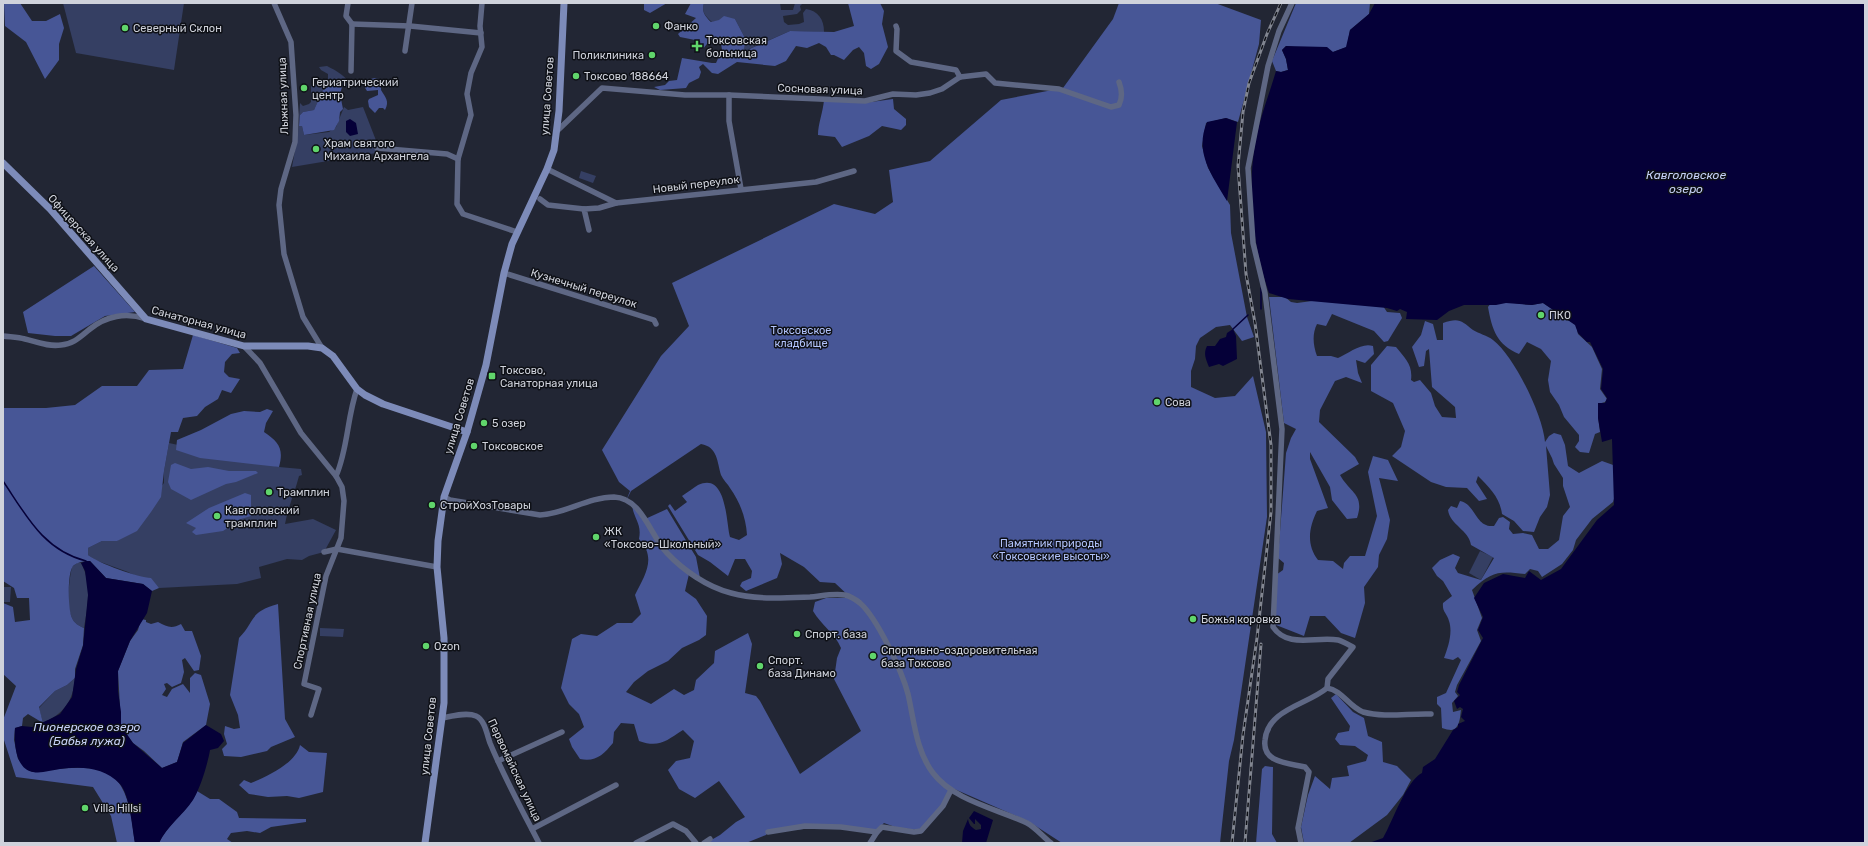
<svg xmlns="http://www.w3.org/2000/svg" width="1868" height="846" font-family="Rubik,sans-serif">
<style>
.green{fill:#353f63}
.forest{fill:#475696;fill-rule:evenodd}
.water{fill:#050038}
.lines{fill:none;stroke-linecap:round;stroke-linejoin:round}
.stream{stroke:#050038;stroke-width:1.5}
.street{stroke:#5e6784;stroke-width:5.5}
.secondary{stroke:#7d8bb9;stroke-width:7}
.rail-casing{stroke:#828691;stroke-width:3}
.rail{stroke:#0e1016;stroke-width:1.5;stroke-dasharray:4.5;stroke-linecap:butt}
.poi-dot{fill:#60d56b;stroke:#0e1016;stroke-width:1.5}
.labels{text-anchor:middle;stroke-width:3;stroke-linejoin:round;paint-order:stroke}
.poi-label{font-size:11px;fill:#cfd2db;stroke:#0e1016;text-anchor:start}
.street-label{font-size:11px;fill:#cfd2db;stroke:#0e1016}
.park-label{font-size:11px;fill:#b2c3fb;stroke:#0e1016}
.water-label{font-size:12px;font-style:italic;fill:#c6d1f7;stroke:#0e1016}
</style>
<rect width="100%" height="100%" fill="#222634"/>
<g class="green">
<path d="M63,3H184L174,70L76,53Z"/>
<path d="M704,3H780L781,10H793L795,3H803L800,6L801,10L797,14L783,16L784,22L788,25L799,24L804,22L803,13L806,9C818,11 824,19 824,32L790,31L742,52L746,40L735,19L712,22C705,16 701,11 704,3Z"/>
<path d="M327,66C337,71 346,76 352,87H343L340,83C324,80 320,99 314,110L303,112L300,115L299,126H302L304,135L329,132L336,127L344,107L348,110L363,107L377,143L376,153L292,167L298,134L300,103L303,106L309,104L311,102V86L328,80V74L321,70L319,67Z"/>
<path d="M581,171L596,176L593,183L579,178Z"/>
<path d="M169,443L279,467L301,469L302,475L299,476C295,492 288,507 285,524L313,519L336,530L324,552L309,556L302,560L287,559L259,567L261,578L237,584L159,588L128,572L95,560L88,555V548L102,541H117L164,483V471Z"/>
<path d="M1480,551L1493,557L1481,580L1469,573Z"/>
<path d="M77,563H81C92,583 88,606 84,628C79,626 74,623 72,618C66,606 69,580 72,567Z"/>
<path d="M3,587H11L10,602H3Z"/>
<path d="M320,628L344,629L343,637L320,636Z"/>
<path d="M75,678C73,702 64,713 43,723L39,708L55,691L67,685Z"/>
</g>
<g class="forest">
<path d="M4,3H20L32,21H46L60,14L64,28L59,44V60L45,79L26,42L5,26Z"/>
<path d="M644,3H667L650,13L644,10Z"/>
<path d="M691,3H704C701,11 705,16 711,22L719,20L724,16L735,19L746,40L743,52L790,31L834,32L854,26L848,3H880L884,11L882,24L888,47L879,64L871,69L866,66L864,53L859,47L853,50L844,60L834,55H831L826,47L819,43L807,48L796,46L786,61L775,66L737,62L718,74L712,73L703,64L699,67L701,72L699,78L689,83L686,88L660,90L654,87L665,85L669,81L677,80L682,58L712,63H716L722,50L721,43L710,40L703,49L701,47L700,41L680,37L678,34L696,18L685,14Z"/>
<path d="M1119,3H1215L1261,20L1259,44L1238,122L1226,118L1206,123L1202,146L1208,168L1230,205L1231,233L1247,317L1254,337L1242,341L1230,325L1216,327L1200,338L1196,346L1195,359L1191,371V387L1215,398L1235,396L1253,376L1266,432L1267,517L1234,740L1229,761L1220,843H1062L1028,821L952,788L942,805L921,830L898,828L884,823L876,830L840,826L767,832L766,835L746,843H706L720,835L736,822L745,817L719,781L695,798L679,789L668,770L676,761L690,758L694,741L683,730C666,741 659,748 639,741L634,724L621,723L614,732L613,743C603,755 596,762 580,759L572,747L569,739L584,727L579,714L569,704L561,688L572,639L581,634L597,636L617,623H632L641,614L635,595C645,575 657,558 639,539C642,523 634,520 632,505L626,501L630,491L619,482L602,450L661,356L689,326L672,283L834,204L875,214L893,202L889,170L930,161L1001,100L1063,88L1113,19ZM701,444C718,447 717,462 721,475C723,480 728,484 730,488C740,502 746,518 747,535L739,540L730,537C726,523 727,471 698,485C693,488 688,492 682,496L687,502L675,511L670,504L668,506L698,555L710,562L728,576L735,559H745L752,571L751,578L742,582L740,586L746,591L777,578L782,564L780,553L804,567L820,582L835,583L851,598H826L815,602L813,611C821,625 835,633 841,648L837,658L834,679L861,731L800,774L760,701L756,696L745,693L752,644L748,633L715,651L714,663L696,680L694,690L684,695L674,689L651,704L626,692L634,682L648,671L668,661L682,648L699,640L706,635L707,616L696,599L685,591L689,574L700,578L696,557L667,509L643,520L632,505L626,501L631,491Z"/>
<path d="M1296,3H1370L1369,14L1350,30L1347,47L1333,52L1286,46L1282,50L1286,59L1288,70L1281,72L1276,71L1272,61Z"/>
<path d="M375,78L381,80V90C385,97 390,101 385,110L383,108H379L375,113L369,107L368,101L369,99L378,95V90L367,91L364,86L366,80Z"/>
<path d="M336,82H340L342,87L340,94L343,109L340,112L339,121L334,130L304,135L302,126H299L300,115L303,112L314,110L323,90Z"/>
<path d="M893,99L894,109L906,119V125L901,130L882,126L869,136L842,147L835,137L818,135C818,124 823,112 824,100L864,103Z"/>
<path d="M94,266L135,312L105,316L71,336H55L28,333L23,312Z"/>
<path d="M1269,297H1285L1291,302L1297,303L1312,301L1379,300L1387,312L1400,313L1402,318L1388,341L1384,342L1374,331L1332,314L1326,326L1317,324C1312,334 1313,345 1317,356H1331L1338,358C1349,353 1362,342 1373,346L1374,354L1365,363L1356,360L1358,373L1362,383L1346,377L1335,381L1320,410L1319,422L1355,457L1359,464L1340,475C1350,493 1365,494 1357,518L1347,519L1332,500L1330,487L1310,452V459L1328,508L1317,511C1309,527 1306,545 1318,560L1333,561L1343,569L1344,563L1350,556H1365L1377,516L1368,472L1373,456L1388,460L1398,481L1379,478L1390,520L1387,539L1379,555L1378,567L1364,587L1365,603L1355,638L1341,633L1325,616H1310L1304,636L1276,625L1274,586L1276,575L1283,570L1284,563L1278,558L1286,453L1291,438L1296,429L1284,423Z"/>
<path d="M1507,302L1531,305L1543,303L1576,325L1578,334L1592,347L1602,369L1600,389L1607,399L1605,402L1598,404L1601,413L1598,417L1600,432L1595,434L1589,453L1580,452L1575,447L1579,441V435L1564,417L1559,405L1550,392L1548,380L1551,361L1541,349L1527,342L1519,354C1497,345 1492,330 1488,307L1491,303Z"/>
<path d="M1425,321L1433,324L1437,340H1443V323C1459,317 1462,321 1473,330C1479,334 1487,335 1493,340C1514,356 1543,415 1545,442L1549,436L1554,433L1561,435L1565,445L1568,466L1579,473L1602,461L1616,466L1617,489L1613,502L1592,519L1576,540L1573,550L1562,564L1542,577L1538,571L1530,569L1525,574C1499,571 1492,571 1472,590L1482,618L1477,630L1481,641L1457,685L1455,692L1458,696L1452,703L1453,712L1461,710C1460,717 1460,729 1451,730C1449,730 1445,729 1442,728L1441,708L1437,704V697L1446,693L1461,660L1458,657L1453,660L1444,658C1448,647 1453,633 1449,621C1447,613 1442,612 1443,603L1452,596L1443,581L1437,576L1432,568L1440,560L1453,554L1460,557L1455,568L1458,573L1481,580L1494,558L1471,545C1469,530 1450,525 1448,510L1451,506L1457,508L1460,501C1476,504 1475,528 1494,526L1499,518L1503,517L1510,522L1509,529L1513,534L1523,533L1532,535L1539,549H1548L1559,540L1563,516L1570,507L1563,486V478L1554,464L1552,458L1546,446L1550,495L1547,507L1540,517L1534,532L1523,531L1514,521L1502,514C1500,498 1490,488 1478,476L1476,482L1487,499L1479,501L1467,488L1446,487L1431,482L1392,456L1401,447L1405,431L1393,403L1371,391V365L1387,346L1396,347C1405,358 1413,365 1411,380L1414,382L1420,380L1431,393L1435,406L1442,417L1456,418L1455,407L1432,387L1429,349L1426,351L1424,366L1419,367L1412,347L1421,335Z"/>
<path d="M193,335L237,348L240,353L232,354L225,362L224,372L229,377L240,379L231,393L222,390L218,399L205,407L197,416L183,418L178,432H171L164,471L161,497L151,512L137,531L117,541H102L88,548V555C98,563 139,578 151,578L159,588L152,591L143,584L106,578L90,561C85,561 77,562 73,566C67,573 68,610 72,618C74,623 79,626 84,628L83,645L75,669V678L67,685L55,691L39,707L43,723L28,714L23,718L22,726L15,728L14,740L18,759L32,772C58,770 105,758 121,786C131,803 132,824 135,843H117L111,816L93,787L16,777L3,737V720L16,686L3,674V603L13,607L15,622L30,620L29,598H17L14,588L3,581V408H46L75,405L102,386H137L149,370L183,369Z"/>
<path d="M267,409L273,411L266,423L264,432C279,442 284,449 279,467L200,458L176,450L177,440L201,430L231,414L244,411L260,412Z"/>
<path d="M175,463L191,469L208,467L229,471H256L258,473L236,482L226,484L191,500L171,489L168,482L171,465Z"/>
<path d="M245,493L251,495V516L241,519L223,531L196,535L192,532L196,528L186,523L209,508Z"/>
<path d="M278,604L285,719L295,737L271,747L267,751L241,757L224,756L222,749L227,744L224,734L225,726L234,729L240,728L238,715L230,695L239,638C256,620 249,612 278,604Z"/>
<path d="M141,619L146,620V622L151,624L158,622C167,627 172,629 181,624L185,631H192L201,656L199,670L194,671L185,658L182,660L184,672L181,683L172,687L167,683L164,684L166,689L162,695L167,697L172,689L183,684L190,693V678L195,673L201,675L210,704L206,725L183,742L177,762L162,768L144,751L133,743L121,726L118,671L130,641L138,630Z"/>
<path d="M1336,694L1353,712L1364,718L1368,736L1382,742L1383,762L1397,766L1411,780L1403,795L1387,815L1349,843H1304L1301,827L1308,795L1315,776L1330,789L1332,778L1349,776L1347,766L1366,761L1368,755L1355,746L1340,745L1335,739L1338,733L1349,731L1350,726L1331,698Z"/>
<path d="M300,745L309,752L327,753L323,792L299,798L287,796L268,797L249,794L239,785L244,780L251,783C268,776 296,763 300,745Z"/>
<path d="M1265,766L1273,767L1272,834L1277,843H1256L1262,769Z"/>
<path d="M197,791L210,799H219L237,812L239,818L306,819V822L271,827L260,833L247,831L231,833L227,839L233,843H159C168,823 189,811 197,791Z"/>
</g>
<g class="water">
<path d="M1375,3H1865V843H1369L1383,838C1393,821 1406,781 1422,773L1423,767L1435,759L1453,730L1458,727V724L1465,721L1461,717L1463,709L1460,707L1457,709L1454,701L1460,695L1457,692L1459,685L1483,638L1478,630L1483,617L1474,598L1484,583L1503,574L1525,578L1529,571L1541,580L1561,569L1597,520L1614,505L1612,439L1602,442L1598,418V403H1605L1607,398L1601,389L1603,369L1590,342H1587L1578,333L1575,325L1543,303L1532,305L1506,303L1496,305H1464L1449,311L1437,320L1406,319L1407,312L1400,309L1397,311L1387,308L1288,299L1269,293C1253,247 1247,193 1255,144C1259,120 1269,95 1276,71L1281,72L1288,70L1286,59L1282,50L1286,46L1327,47L1333,52L1346,47L1350,30L1369,14Z"/>
<path d="M1226,118L1237,122L1227,201C1212,175 1194,153 1207,122Z"/>
<path d="M350,119L356,123L358,134L350,136L346,132V121Z"/>
<path d="M1233,329L1236,336L1237,359L1223,366L1219,364L1209,367C1206,359 1203,354 1207,346H1215L1220,339L1226,337L1227,333Z"/>
<path d="M86,561H90L106,578L143,584L152,591L147,613L130,641L118,671V691L121,712V726L133,743L162,768L177,762L183,743L206,725L221,734L224,741L218,748L210,750C208,763 200,789 193,800C183,815 167,826 159,843H135C132,827 130,796 120,784C104,767 82,766 60,769C51,770 41,774 33,772C15,769 14,742 15,728L22,726L32,727L48,720L60,714L72,697L76,669L83,646L88,595L85,571L81,563Z"/>
<path d="M974,811L993,820L986,843H962L963,831L968,819C969,825 971,827 976,830L981,829V825L975,819V824H974L969,818Z"/>
</g>
<g class="lines">
<g class="stream">
<path d="M1261,309V288"/>
<path d="M1233,329L1248,315"/>
<path d="M3,481C26,515 43,550 86,561"/>
</g>
<g class="street">
<path d="M274,3L291,42L296,115L295,142L281,189L279,205L284,254L303,317L322,348"/>
<path d="M348,3L346,16L352,24L351,71"/>
<path d="M482,3L480,26L482,47L471,73L467,94L471,115L458,159L457,204L463,214L517,232"/>
<path d="M1292,3L1279,31L1268,66L1248,168L1253,243L1265,293L1282,429L1273,627C1288,649 1316,636 1338,640C1343,641 1348,645 1353,647L1328,679L1327,688C1307,705 1268,709 1265,740C1262,763 1288,763 1305,767L1309,772L1298,828L1301,843"/>
<path d="M352,24L410,26L481,33"/>
<path d="M896,26L897,29L896,51L911,62L956,70L960,77"/>
<path d="M405,51L412,3"/>
<path d="M729,95V121L741,189"/>
<path d="M557,131L602,88L685,95H729L865,101L893,94L916,95L930,93L942,89L960,77L986,74L995,83L1059,89L1111,107L1119,105C1123,97 1122,90 1119,82"/>
<path d="M377,148L447,154L458,159"/>
<path d="M547,169L616,203L816,182L854,171"/>
<path d="M540,199L548,205L584,209"/>
<path d="M589,230L584,209L599,208L616,203"/>
<path d="M504,273L654,320L656,324"/>
<path d="M3,336C10,337 18,337 25,339C37,342 49,347 61,345C74,344 81,336 90,329C106,316 126,312 146,319"/>
<path d="M244,346L260,363L301,433L336,476C348,449 347,417 357,389"/>
<path d="M444,497L450,500L540,515C565,514 588,497 614,497C642,498 650,535 667,553C683,570 707,587 731,593C755,600 785,598 810,597C821,596 834,593 845,595C850,596 855,599 860,603C877,618 902,671 908,694C914,720 916,751 933,773C953,800 997,809 1027,823C1035,827 1043,837 1051,843"/>
<path d="M324,552L337,549L437,567"/>
<path d="M1327,688C1342,690 1349,707 1363,712C1385,718 1409,713 1431,714"/>
<path d="M311,715L319,689L304,684L326,576L341,538L344,501L342,487L336,476"/>
<path d="M442,718C452,716 467,712 476,716C485,720 487,735 490,743C504,777 522,810 539,843"/>
<path d="M498,761L562,732"/>
<path d="M532,829L616,785"/>
<path d="M768,832L805,826L841,827L877,832L870,843"/>
<path d="M877,832L882,827L914,832L921,831L943,806L951,790"/>
<path d="M636,843L673,824L686,831L696,843"/>
<path d="M704,843L710,839"/>
</g>
<g class="secondary">
<path d="M3,163L50,209L146,319L244,346H308L322,348L333,356L357,389L365,395L383,404L467,432"/>
<path d="M425,843L444,703V638L437,567L438,541L444,497L467,432L486,365L504,273L512,244L547,169L554,150L559,111L564,3"/>
</g>
<g class="rail-casing">
<g id="rail">
<path d="M1232,843L1243,735L1257,638L1271,512V445L1255,323L1246,274L1238,166L1243,112L1249,83L1267,34L1281,3"/>
<path d="M1245,843L1261,644"/>
</g>
</g>
<use href="#rail" class="rail"/>
</g>
<g class="poi-dot">
<circle cx="656" cy="26" r="4"/>
<circle cx="125" cy="28" r="4"/>
<path d="M695 40h4v4h4v4h-4v4h-4v-4h-4v-4h4z"/>
<circle cx="652" cy="55" r="4"/>
<circle cx="576" cy="76" r="4"/>
<circle cx="304" cy="88" r="4"/>
<circle cx="316" cy="149" r="4"/>
<circle cx="1541" cy="315" r="4"/>
<rect x="488" y="372" width="8" height="8" rx="2"/>
<circle cx="1157" cy="402" r="4"/>
<circle cx="484" cy="423" r="4"/>
<circle cx="474" cy="446" r="4"/>
<circle cx="269" cy="492" r="4"/>
<circle cx="432" cy="505" r="4"/>
<circle cx="217" cy="516" r="4"/>
<circle cx="596" cy="537" r="4"/>
<circle cx="1193" cy="619" r="4"/>
<circle cx="797" cy="634" r="4"/>
<circle cx="426" cy="646" r="4"/>
<circle cx="873" cy="656" r="4"/>
<circle cx="760" cy="666" r="4"/>
<circle cx="85" cy="808" r="4"/>
</g>
<g class="labels">
<g class="poi-label">
<text x="664" y="30">Фанко</text>
<text x="133" y="32">Северный Склон</text>
<text x="706" y="44">Токсовская<tspan x="706" dy="13">больница</tspan></text>
<text x="644" y="59" text-anchor="end">Поликлиника</text>
<text x="584" y="80">Токсово 188664</text>
<text x="312" y="86">Гериатрический<tspan x="312" dy="13">центр</tspan></text>
<text x="324" y="147">Храм святого<tspan x="324" dy="13">Михаила Архангела</tspan></text>
<text x="1549" y="319">ПК0</text>
<text x="500" y="374">Токсово,<tspan x="500" dy="13">Санаторная улица</tspan></text>
<text x="1165" y="406">Сова</text>
<text x="492" y="427">5 озер</text>
<text x="482" y="450">Токсовское</text>
<text x="277" y="496">Трамплин</text>
<text x="440" y="509">СтройХозТовары</text>
<text x="225" y="514">Кавголовский<tspan x="225" dy="13">трамплин</tspan></text>
<text x="604" y="535">ЖК<tspan x="604" dy="13">«Токсово-Школьный»</tspan></text>
<text x="1201" y="623">Божья коровка</text>
<text x="805" y="638">Спорт. база</text>
<text x="434" y="650">Ozon</text>
<text x="881" y="654">Спортивно-оздоровительная<tspan x="881" dy="13">база Токсово</tspan></text>
<text x="768" y="664">Спорт.<tspan x="768" dy="13">база Динамо</tspan></text>
<text x="93" y="812">Villa Hillsi</text>
</g>
<g class="street-label">
<text transform="translate(820 89) rotate(2)" y="4">Сосновая улица</text>
<text transform="translate(283 96) rotate(-92)" y="4">Лыжная улица</text>
<text transform="translate(547 96) rotate(-86)" y="4">улица Советов</text>
<text transform="translate(696 184) rotate(-7)" y="4">Новый переулок</text>
<text transform="translate(84 233) rotate(48)" y="4">Офицерская улица</text>
<text transform="translate(584 288) rotate(17)" y="4">Кузнечный переулок</text>
<text transform="translate(199 322) rotate(15)" y="4">Санаторная улица</text>
<text transform="translate(459 416) rotate(-73)" y="4">улица Советов</text>
<text transform="translate(307 621) rotate(-78)" y="4">Спортивная улица</text>
<text transform="translate(428 736) rotate(-84)" y="4">улица Советов</text>
<text transform="translate(515 770) rotate(65)" y="4">Первомайская улица</text>
</g>
<g class="park-label">
<text x="801" y="334">Токсовское<tspan x="801" dy="13">кладбище</tspan></text>
<text x="1051" y="547">Памятник природы<tspan x="1051" dy="13">«Токсовские высоты»</tspan></text>
</g>
<g class="water-label">
<text x="1686" y="179">Кавголовское<tspan x="1686" dy="14">озеро</tspan></text>
<text x="87" y="731">Пионерское озеро<tspan x="87" dy="14">(Бабья лужа)</tspan></text>
</g>
</g>
<rect width="1868" height="846" fill="none" stroke="#cfd2db" stroke-width="8"/>
</svg>
